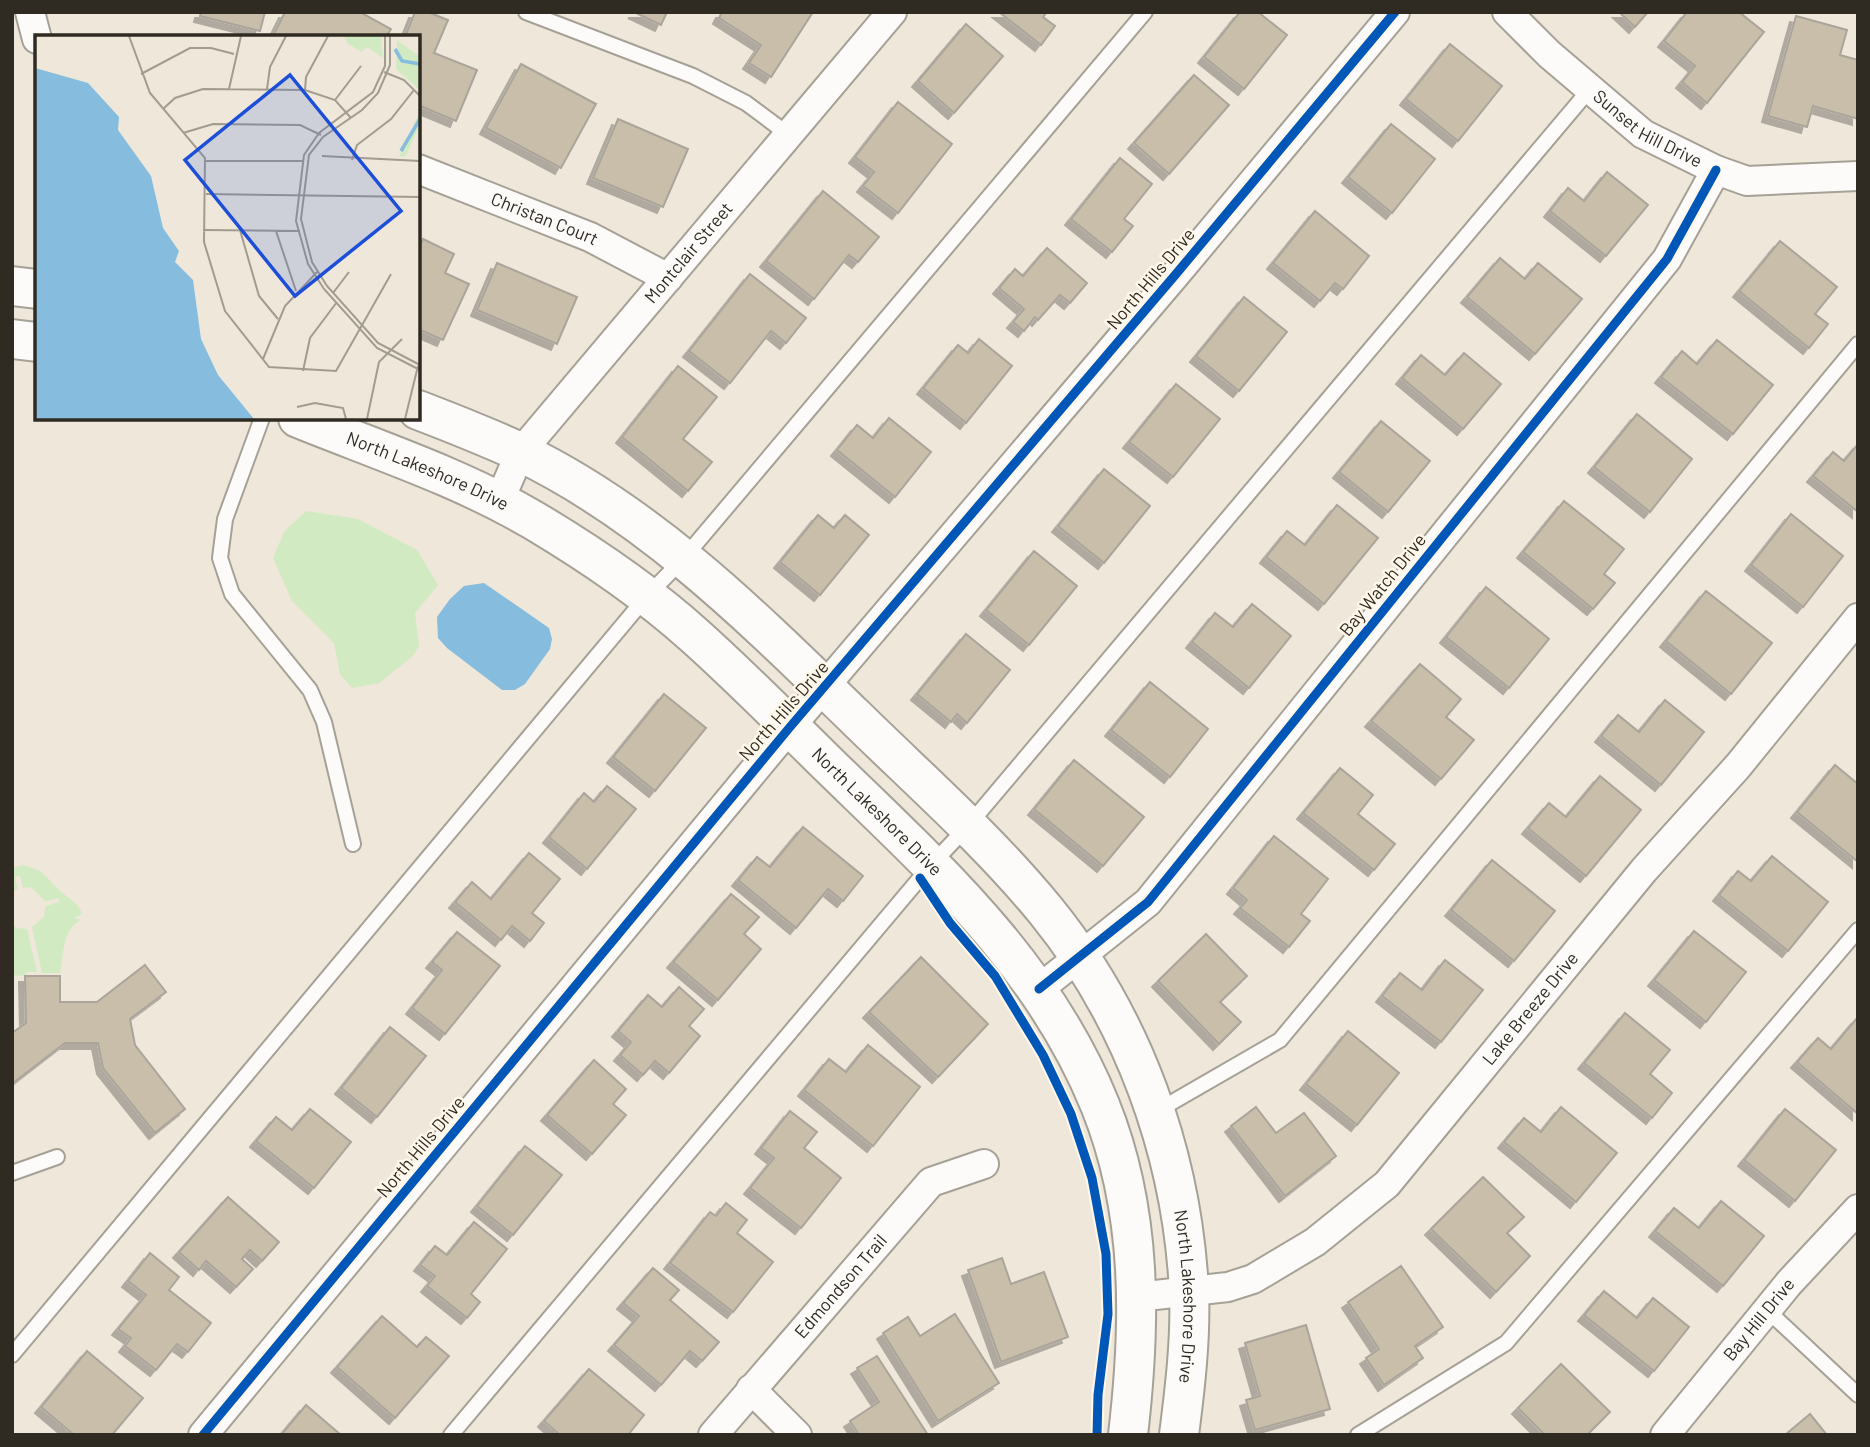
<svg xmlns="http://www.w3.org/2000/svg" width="1870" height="1447" font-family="Barlow,sans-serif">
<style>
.green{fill:#d2eac2}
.water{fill:#86bcdd}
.building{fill:#c9bea9;stroke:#aaa49a;stroke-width:2;filter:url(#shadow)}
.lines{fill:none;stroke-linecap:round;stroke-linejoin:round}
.lane-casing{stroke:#a6a197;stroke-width:18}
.street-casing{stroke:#a6a197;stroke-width:32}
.secondary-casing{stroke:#a6a197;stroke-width:42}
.lane{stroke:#fcfbf9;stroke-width:14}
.street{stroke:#fcfbf9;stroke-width:28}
.secondary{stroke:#fcfbf9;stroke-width:38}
.cycleway-casing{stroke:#fff7e9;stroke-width:13}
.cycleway{stroke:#0057b8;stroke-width:9}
.labels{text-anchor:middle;stroke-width:5;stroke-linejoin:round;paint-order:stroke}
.street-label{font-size:18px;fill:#302b22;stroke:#fff7e9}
.inset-river{fill:none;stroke:#86bcdd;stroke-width:3.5}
.inset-road{fill:none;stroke:#a29c90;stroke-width:2}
.view{fill:#1d4ed8;fill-opacity:0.15;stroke:#1d4ed8;stroke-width:3.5}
.inset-edge{fill:none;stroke:#302b22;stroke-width:3.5}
</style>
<defs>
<filter id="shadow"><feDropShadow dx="-6" dy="6" stdDeviation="0" flood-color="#0004"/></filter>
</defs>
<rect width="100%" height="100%" fill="#eee7da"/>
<g class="green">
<path d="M306,511L358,519L417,550L438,585L415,613L419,646L413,656L379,683L352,688L340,674L334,643L292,601L273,558L284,532Z"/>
<path d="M22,865C47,871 43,875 59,890C68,899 78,901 82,914L74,918L81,920C62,929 64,954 60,973H42L32,927L44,917L46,906L59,902V898L45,901L31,887L23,888L20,876L15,877L18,889L12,892V868Z"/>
<path d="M12,924L17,928L27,929L37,972H26L25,976L12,975Z"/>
</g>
<path class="water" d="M484,583L549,628L552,639L550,649L525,684L515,690H502L447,648L438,638L437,617L450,599L464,586Z"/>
<g class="building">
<path d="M201,12H265L260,31L200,16Z"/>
<path d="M285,12H360L391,29L386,37H274L273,36Z"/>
<path d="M415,12H428L448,20L434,53L477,70L456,121L418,105V37H405Z"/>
<path d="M634,12H667L661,25Z"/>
<path d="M722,12H813L771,77L749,63L761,45L719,18Z"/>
<path d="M999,12H1047L1043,17L1055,26L1041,45Z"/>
<path d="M1240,12H1258L1287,35L1244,89L1204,57Z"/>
<path d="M1619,12H1648L1635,27Z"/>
<path d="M1687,12H1739L1764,32L1707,103L1682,82L1695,66L1664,41Z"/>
<path d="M1796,16L1847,30L1840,55L1858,60V119L1813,106L1807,127L1768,116Z"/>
<path d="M966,24L1003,56L954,113L918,81Z"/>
<path d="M1450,44L1502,86L1458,141L1406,99Z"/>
<path d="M521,64L596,104L561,168L486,128Z"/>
<path d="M1194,75L1229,105L1169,174L1134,143Z"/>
<path d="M898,102L952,144L898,213L863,186L874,172L855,157Z"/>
<path d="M618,119L688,149L663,207L593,178Z"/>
<path d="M1391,124L1435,159L1392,213L1348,177Z"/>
<path d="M1120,158L1152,184L1124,219L1133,226L1112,252L1071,219Z"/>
<path d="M1607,172L1648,205L1606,256L1550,211L1568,188L1584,201Z"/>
<path d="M823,191L879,237L858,262L849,255L814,299L766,261Z"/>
<path d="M1315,211L1369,256L1343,289L1335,283L1320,301L1273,263Z"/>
<path d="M423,239L454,254L445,273L469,284L443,340L418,329V249Z"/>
<path d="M1780,241L1837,287L1815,314L1828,324L1809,348L1739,291Z"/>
<path d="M1047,248L1087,283L1070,303L1060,295L1038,320L1035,317L1024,331L1013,322L1024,309L999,288L1015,269L1023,276Z"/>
<path d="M1500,258L1525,279L1538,263L1582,299L1535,354L1467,297Z"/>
<path d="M497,263L577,297L557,344L477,310Z"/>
<path d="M750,274L806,318L786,343L771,331L730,383L689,351Z"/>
<path d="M1244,297L1287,332L1239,391L1196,356Z"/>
<path d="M979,339L1012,366L966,423L923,388L958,345L968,353Z"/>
<path d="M1717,340L1773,385L1733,434L1661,377L1682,351L1697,364Z"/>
<path d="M1464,353L1501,384L1463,429L1402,378L1421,355L1445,375Z"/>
<path d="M678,366L717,397L683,439L712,462L688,491L622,437Z"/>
<path d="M1176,384L1220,419L1173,477L1129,442Z"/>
<path d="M1637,414L1692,459L1650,512L1594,467Z"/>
<path d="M889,418L931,452L895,497L837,450L857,425L873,438Z"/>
<path d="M1381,421L1430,461L1388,512L1339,472Z"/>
<path d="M1858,444V512L1813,476L1833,452L1844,461Z"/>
<path d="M1104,469L1150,506L1104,563L1058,526Z"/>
<path d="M1564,501L1624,549L1604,574L1615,583L1593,609L1523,552Z"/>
<path d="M1337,505L1378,538L1324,604L1266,557L1287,531L1305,545Z"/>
<path d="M1791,514L1843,556L1803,607L1751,565Z"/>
<path d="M818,515L834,528L845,515L869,535L820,595L780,562Z"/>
<path d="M1034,551L1077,586L1029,645L986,610Z"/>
<path d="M1486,587L1549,639L1509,688L1446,637Z"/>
<path d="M1706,591L1772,643L1731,694L1666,641Z"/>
<path d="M1252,604L1291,636L1249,688L1192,642L1215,613L1233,627Z"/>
<path d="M966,634L1010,670L967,723L957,714L951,722L917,694Z"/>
<path d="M1420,664L1461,699L1446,717L1474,740L1441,779L1371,721Z"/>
<path d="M1150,682L1208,729L1170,777L1111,730Z"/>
<path d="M664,694L706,728L655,791L613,757Z"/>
<path d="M1665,700L1704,732L1661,785L1601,736L1618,715L1639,732Z"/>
<path d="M1074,760L1144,817L1103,866L1034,809Z"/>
<path d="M1835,765L1858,784V862L1797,812Z"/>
<path d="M1340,768L1373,795L1358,814L1395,844L1374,870L1303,813Z"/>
<path d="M1600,776L1641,810L1586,876L1528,828L1549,803L1566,817Z"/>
<path d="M607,786L636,809L587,869L549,837L584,793L594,802Z"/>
<path d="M803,827L863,876L843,901L828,889L796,928L738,880L757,857L770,867Z"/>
<path d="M1274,836L1328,879L1301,914L1310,921L1289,947L1240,908L1247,900L1233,888Z"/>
<path d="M529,853L560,879L532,913L544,923L530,941L512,926L501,940L455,902L472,882L491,899Z"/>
<path d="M1772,856L1828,902L1788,951L1719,895L1738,871L1751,881Z"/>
<path d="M1492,860L1555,911L1514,961L1451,910Z"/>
<path d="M731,894L759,917L744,934L761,949L718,1000L673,962Z"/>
<path d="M1694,931L1746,972L1706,1022L1654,980Z"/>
<path d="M457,932L500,966L445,1034L412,1008L442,970L432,962Z"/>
<path d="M1206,934L1247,976L1220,1002L1241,1022L1219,1044L1158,981Z"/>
<path d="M921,957L988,1024L938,1077L869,1012Z"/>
<path d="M1445,960L1483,990L1441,1042L1382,996L1400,973L1422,990Z"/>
<path d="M145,965L166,992L130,1019L135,1045L185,1109L155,1133L103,1068L98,1043H65L12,1084V1033L26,1023L25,976H60V1002H97Z"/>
<path d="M679,987L704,1009L689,1026L700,1036L669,1073L655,1061L643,1075L620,1055L631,1042L618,1031L648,995L662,1007Z"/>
<path d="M1625,1013L1670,1050L1650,1074L1672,1093L1652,1118L1584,1063Z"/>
<path d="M1857,1018H1858V1114L1797,1062L1818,1038L1831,1049Z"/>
<path d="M390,1027L426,1056L377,1117L341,1088Z"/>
<path d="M1348,1031L1399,1073L1357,1125L1306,1084Z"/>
<path d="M868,1045L920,1087L873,1146L804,1090L829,1059L846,1072Z"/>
<path d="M594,1060L626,1089L613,1104L626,1115L592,1154L547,1115Z"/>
<path d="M1256,1107L1276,1133L1304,1113L1336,1156L1285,1196L1231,1126Z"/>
<path d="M1561,1107L1617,1153L1576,1202L1504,1142L1524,1118L1541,1132Z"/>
<path d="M310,1109L351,1142L314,1188L256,1141L276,1117L292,1130Z"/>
<path d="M1785,1109L1836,1150L1795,1201L1744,1160Z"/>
<path d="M790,1111L817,1132L804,1148L841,1178L801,1228L750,1188L774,1158L761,1148Z"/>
<path d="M525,1146L562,1175L513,1235L477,1206Z"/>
<path d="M1483,1177L1524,1217L1507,1233L1530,1256L1496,1292L1431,1229Z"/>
<path d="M228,1197L279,1242L262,1261L250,1250L242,1259L253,1269L236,1287L206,1261L199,1270L179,1252Z"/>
<path d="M1721,1201L1764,1236L1723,1286L1655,1231L1674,1208L1699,1228Z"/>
<path d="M726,1203L747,1220L737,1233L773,1262L733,1312L670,1263L710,1212L716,1216Z"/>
<path d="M474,1222L507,1249L471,1294L480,1302L467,1318L427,1286L435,1276L420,1265L435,1246L447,1255Z"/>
<path d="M150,1253L179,1277L169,1290L211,1323L188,1352L177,1344L156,1370L125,1346L131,1338L118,1329L146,1295L128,1281Z"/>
<path d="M1002,1258L1011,1284L1044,1272L1068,1337L1001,1362L968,1270Z"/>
<path d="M1401,1266L1443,1327L1415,1346L1423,1358L1384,1385L1366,1358L1379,1349L1348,1302Z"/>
<path d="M653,1268L679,1290L670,1300L719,1342L702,1361L690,1351L661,1385L614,1345L639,1316L623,1303Z"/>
<path d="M1604,1291L1637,1318L1653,1298L1689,1327L1654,1371L1584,1315Z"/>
<path d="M955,1314L999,1383L938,1421L883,1333L908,1317L920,1336Z"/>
<path d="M382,1316L417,1347L426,1337L449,1356L395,1418L337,1367Z"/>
<path d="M1306,1325L1330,1409L1255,1430L1246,1400L1260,1396L1245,1343Z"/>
<path d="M87,1351L143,1398L112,1435H74L41,1407Z"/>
<path d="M877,1356L928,1435H859L850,1421L879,1402L857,1368Z"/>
<path d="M1561,1364L1610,1412L1587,1435H1545L1518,1408Z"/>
<path d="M589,1369L644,1415L628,1435H560L544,1421Z"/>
<path d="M306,1405L341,1435H281Z"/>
<path d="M1810,1414L1827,1435H1785Z"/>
</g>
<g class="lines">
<g class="lane-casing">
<g id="lane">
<path d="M526,12L693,76L746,103L789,135"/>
<path d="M262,418L225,519L220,558L232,594L310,690L324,722L353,844"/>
<path d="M1157,1111L1280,1040L1858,344"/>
<path d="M12,1173L57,1157"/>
<path d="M1767,1310L1858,1395"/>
<path d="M12,1355L647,596L683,559L1145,12"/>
<path d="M451,1435L931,865L967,827L1590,89"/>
<path d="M1358,1435L1506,1343L1858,930"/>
</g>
</g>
<g class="street-casing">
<g id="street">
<path d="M30,12L37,39"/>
<path id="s1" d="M1507,12L1549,54L1643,134L1716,170L1747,181L1858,176"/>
<path id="s2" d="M418,169L590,237L668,278"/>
<path id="s3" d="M499,502L520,453L892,12"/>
<path d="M1039,989L1148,902L1667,259L1716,170"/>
<path id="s4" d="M1137,1297L1228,1287L1253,1279L1315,1242L1387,1184L1644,870L1738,766L1858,618"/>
<path d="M751,1389L797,1435"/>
<path d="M203,1435L790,727L1176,274L1395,12"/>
<path id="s5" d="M713,1435L931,1182L984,1164"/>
<path id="s6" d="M1665,1435L1789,1283L1858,1209"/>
</g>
</g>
<g class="secondary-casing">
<g id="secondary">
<path d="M12,286L37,289"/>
<path d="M12,339L37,342"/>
<path id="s7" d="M418,410C452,423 487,437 520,452C649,514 752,617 853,715C918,779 988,840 1046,911C1133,1018 1182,1153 1189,1291C1191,1338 1185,1388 1179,1435"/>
<path id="s8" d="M298,418C377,450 460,477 533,520C590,554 645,591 695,636C742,678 787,724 833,769C938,871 1044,966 1100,1105C1143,1211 1141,1324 1128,1435"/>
</g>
</g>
<use href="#lane" class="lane"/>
<use href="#street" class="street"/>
<use href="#secondary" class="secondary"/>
<g class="cycleway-casing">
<g id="cycleway">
<path d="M920,878L950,923L995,976L1043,1055L1071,1114L1092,1178L1106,1254L1108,1314L1098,1395L1097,1435"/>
<path d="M1039,989L1148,902L1667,259L1716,170"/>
<path d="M203,1435L790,727L1176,274L1395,12"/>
</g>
</g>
<use href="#cycleway" class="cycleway"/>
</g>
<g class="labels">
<g class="street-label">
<text dy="6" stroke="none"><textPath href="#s1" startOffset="184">Sunset Hill Drive</textPath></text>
<text dy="6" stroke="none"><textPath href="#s2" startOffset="136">Christan Court</textPath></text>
<text dy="6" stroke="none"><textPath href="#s3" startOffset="315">Montclair Street</textPath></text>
<text transform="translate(1151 279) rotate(-50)" y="6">North Hills Drive</text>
<text dy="6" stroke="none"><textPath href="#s8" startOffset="140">North Lakeshore Drive</textPath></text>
<text transform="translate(1383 585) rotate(-51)" y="6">Bay Watch Drive</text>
<text transform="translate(784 711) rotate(-49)" y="6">North Hills Drive</text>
<text dy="6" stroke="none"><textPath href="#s8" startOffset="709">North Lakeshore Drive</textPath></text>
<text dy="6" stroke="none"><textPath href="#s4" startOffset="509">Lake Breeze Drive</textPath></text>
<text transform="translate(421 1147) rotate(-50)" y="6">North Hills Drive</text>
<text dy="6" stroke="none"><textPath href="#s5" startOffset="196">Edmondson Trail</textPath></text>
<text dy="6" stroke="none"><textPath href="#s7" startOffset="1230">North Lakeshore Drive</textPath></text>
<text dy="6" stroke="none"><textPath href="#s6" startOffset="149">Bay Hill Drive</textPath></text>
</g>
</g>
<g transform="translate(35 35)">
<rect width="385" height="385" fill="#eee7da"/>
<path d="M309,1H346L348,23L332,12L327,17L313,9ZM362,5L385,22V55L361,34ZM385,76V89L371,121L364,122Z" fill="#d2eac2"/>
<path d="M0,33L53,48L84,82L83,95L116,141L128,193L144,216L140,227L158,245L166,304L183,340L219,384H0Z" fill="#86bcdd"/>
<path class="inset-river" d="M360,14L367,26L385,29M366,116L385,84"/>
<path class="inset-road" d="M94,1L115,58L170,123L169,207L190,276L234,332L301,336L356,239M350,1V31L338,57L284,98L269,120L261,186L273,229L289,254L342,313L385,335M355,1V30L343,58L327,75L288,102L274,120L266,184L277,227L292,251L343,308L385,330M349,37L369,45L385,61M106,39L155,13H176L199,19M194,54L206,1M232,54L235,32L251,1M270,55L271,42L293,1M300,65L326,31M128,74L140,63L168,54L270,55L300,65L316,83M148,98L178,89L265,90L286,100M287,121L385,126M317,125L322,110L356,84L379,55M171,126H268M171,159L385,162M168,195L265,196M205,195L224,261L243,284M241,196L261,256M298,258L314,237M228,324L250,271L282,237M268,336L275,303L302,267M262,372L280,368L308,373L311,384M332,384L344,327L367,304M370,384L383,331"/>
<path class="view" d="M255,40L366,176L260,261L150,125Z"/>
<rect width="385" height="385" class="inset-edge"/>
</g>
<rect width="1870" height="1447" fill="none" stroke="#302b22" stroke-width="28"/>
</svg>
